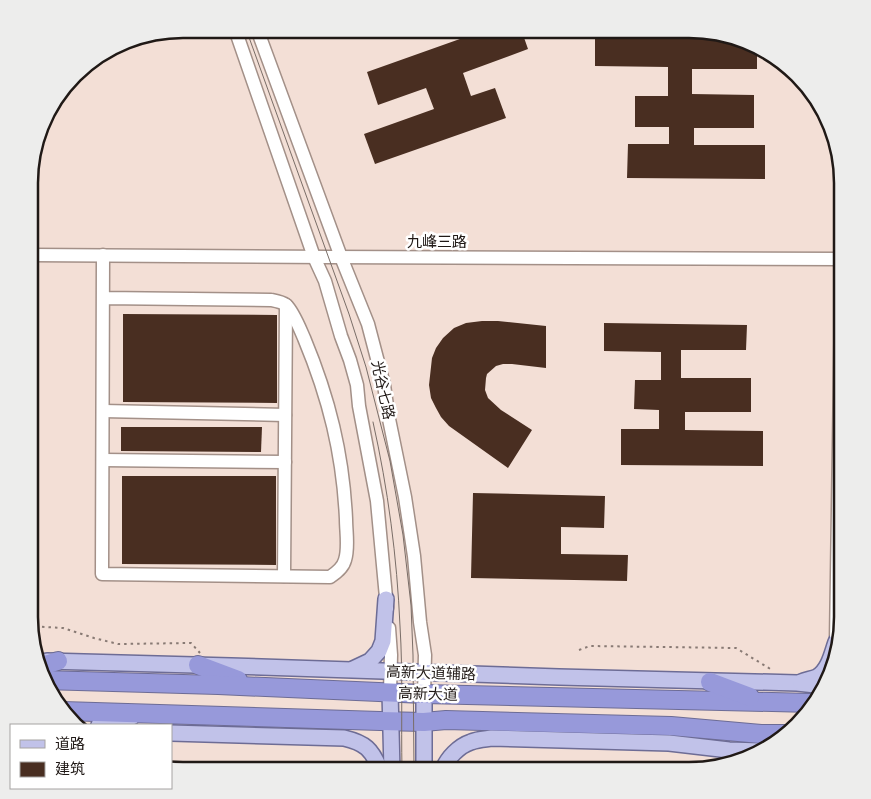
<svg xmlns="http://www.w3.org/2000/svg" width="871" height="799" font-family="'Golos Text','Noto Sans SC',sans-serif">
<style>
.building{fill:#492e21}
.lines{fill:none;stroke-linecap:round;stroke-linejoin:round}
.minor-casing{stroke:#a39088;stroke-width:15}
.major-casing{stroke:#6d6c95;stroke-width:18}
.highway-casing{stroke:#6d6c95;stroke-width:20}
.path{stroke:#887a74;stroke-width:2;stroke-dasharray:2.5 4;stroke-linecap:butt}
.minor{stroke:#fff;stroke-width:12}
.major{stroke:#c1c2e9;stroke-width:15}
.highway{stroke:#9799da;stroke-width:18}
.tram{stroke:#796d67;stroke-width:1}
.labels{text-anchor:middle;stroke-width:5;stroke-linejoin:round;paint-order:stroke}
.street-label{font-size:15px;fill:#201916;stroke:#fff}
.rim{fill:none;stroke:#201916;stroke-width:2.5}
</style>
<rect width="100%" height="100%" fill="#f3dfd6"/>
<g class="building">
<path d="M488,29H521L528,49L463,73L471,96L495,88L506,118L375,164L364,134L434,109L426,88L378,105L367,72Z"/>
<path d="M595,36L728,37L757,45V69H692V94L754,95V128H694V145H765V179L627,178L628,144H669V127H635V96H668V67L595,66Z"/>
<path d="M123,314L277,315V403L123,402Z"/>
<path d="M482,321H498L546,326V368L512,364H503L496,366L487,374L486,378L485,390L488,398L501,410L532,430L508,468L449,426L441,417L436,408L431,398L429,385L432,358L436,348L443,338L454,328L466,323Z"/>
<path d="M604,323L747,325L746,350H681V378H751V412H685V430L763,431V466L621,465V429H659V410L634,409L635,380H661V352L604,351Z"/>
<path d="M121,427H262L261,452L121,451Z"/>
<path d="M122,476H276V565L122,564Z"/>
<path d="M473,493L605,496L604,528L561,527V554L628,555L627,581L471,578Z"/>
</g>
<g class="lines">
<g class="minor-casing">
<g id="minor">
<path d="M235,29L314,257L325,281L341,336L350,360L357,385L359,406L377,501L387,608"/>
<path d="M257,29L341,257L368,324L384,385L389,419L405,497L414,556L420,622L425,655L424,694"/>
<path d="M31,255L329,257L842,259"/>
<path d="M103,298L271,300C276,301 282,302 286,305C293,311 300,329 304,338C329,398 343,454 346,519C346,532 349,548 345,560C343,568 336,573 330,577L102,574L103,255"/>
<path d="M103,411L285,415"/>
<path d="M103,460L285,462"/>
<path d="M284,576L286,305"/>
<path d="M389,628L391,655L390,692"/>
<path d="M836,641L842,245"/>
</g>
</g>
<g class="major-casing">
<g id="major">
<path d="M47,661L231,666L559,677L797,683L825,686"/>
<path d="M353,669L370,661L379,651L383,641L386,599"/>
<path d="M801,682C806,680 812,679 817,677C829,670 832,653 836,642"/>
<path d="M390,692L392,770"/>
<path d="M424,694V770"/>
<path d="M99,725L132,717"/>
<path d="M171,733L344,738C365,743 372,749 380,770"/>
<path d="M443,770C447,758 459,746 471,742C478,739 486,739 492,738L669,743L729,750L760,751"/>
</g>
</g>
<g class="highway-casing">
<g id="highway">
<path d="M198,665L238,680"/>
<path d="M38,667L58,661"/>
<path d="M43,680L218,685L424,694L812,703"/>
<path d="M710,682L750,697"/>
<path d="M63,711L380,721L424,722L446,720L671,726L761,734H786"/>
</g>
</g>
<g class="path">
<path d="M29,626L63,628L94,638L118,644L191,643L200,653"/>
<path d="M579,650L590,646L736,648L772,670"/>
</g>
<use href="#minor" class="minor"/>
<use href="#major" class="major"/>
<use href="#highway" class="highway"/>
<g class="tram">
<path d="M246,29L349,314L366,367L390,461L403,535L411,605L413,655L414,770"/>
<path d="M373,422C388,489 397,557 400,626C403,674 401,722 402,770"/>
</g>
</g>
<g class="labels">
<g class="street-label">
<text x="437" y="247">九峰三路</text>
<text transform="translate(383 390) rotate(78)" y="5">光谷七路</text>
<text transform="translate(431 673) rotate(2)" y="5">高新大道辅路</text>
<text transform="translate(428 694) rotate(2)" y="5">高新大道</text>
</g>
</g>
<path d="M0 0H871V799H0ZM183 38H689A145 145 0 0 1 834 183V617A145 145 0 0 1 689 762H183A145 145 0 0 1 38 617V183A145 145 0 0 1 183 38Z" fill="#ededec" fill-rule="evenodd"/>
<path class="rim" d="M183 38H689A145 145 0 0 1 834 183V617A145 145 0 0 1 689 762H183A145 145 0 0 1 38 617V183A145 145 0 0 1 183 38Z"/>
<rect x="10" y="724" width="162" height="65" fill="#ffffff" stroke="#a6a3a2"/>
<rect x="20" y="740" width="25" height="8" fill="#c1c2e9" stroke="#a6a3a2"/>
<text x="55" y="749" font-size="15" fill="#201916">道路</text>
<rect x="20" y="762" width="25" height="15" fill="#492e21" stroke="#a6a3a2"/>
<text x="55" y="774" font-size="15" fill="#201916">建筑</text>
</svg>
